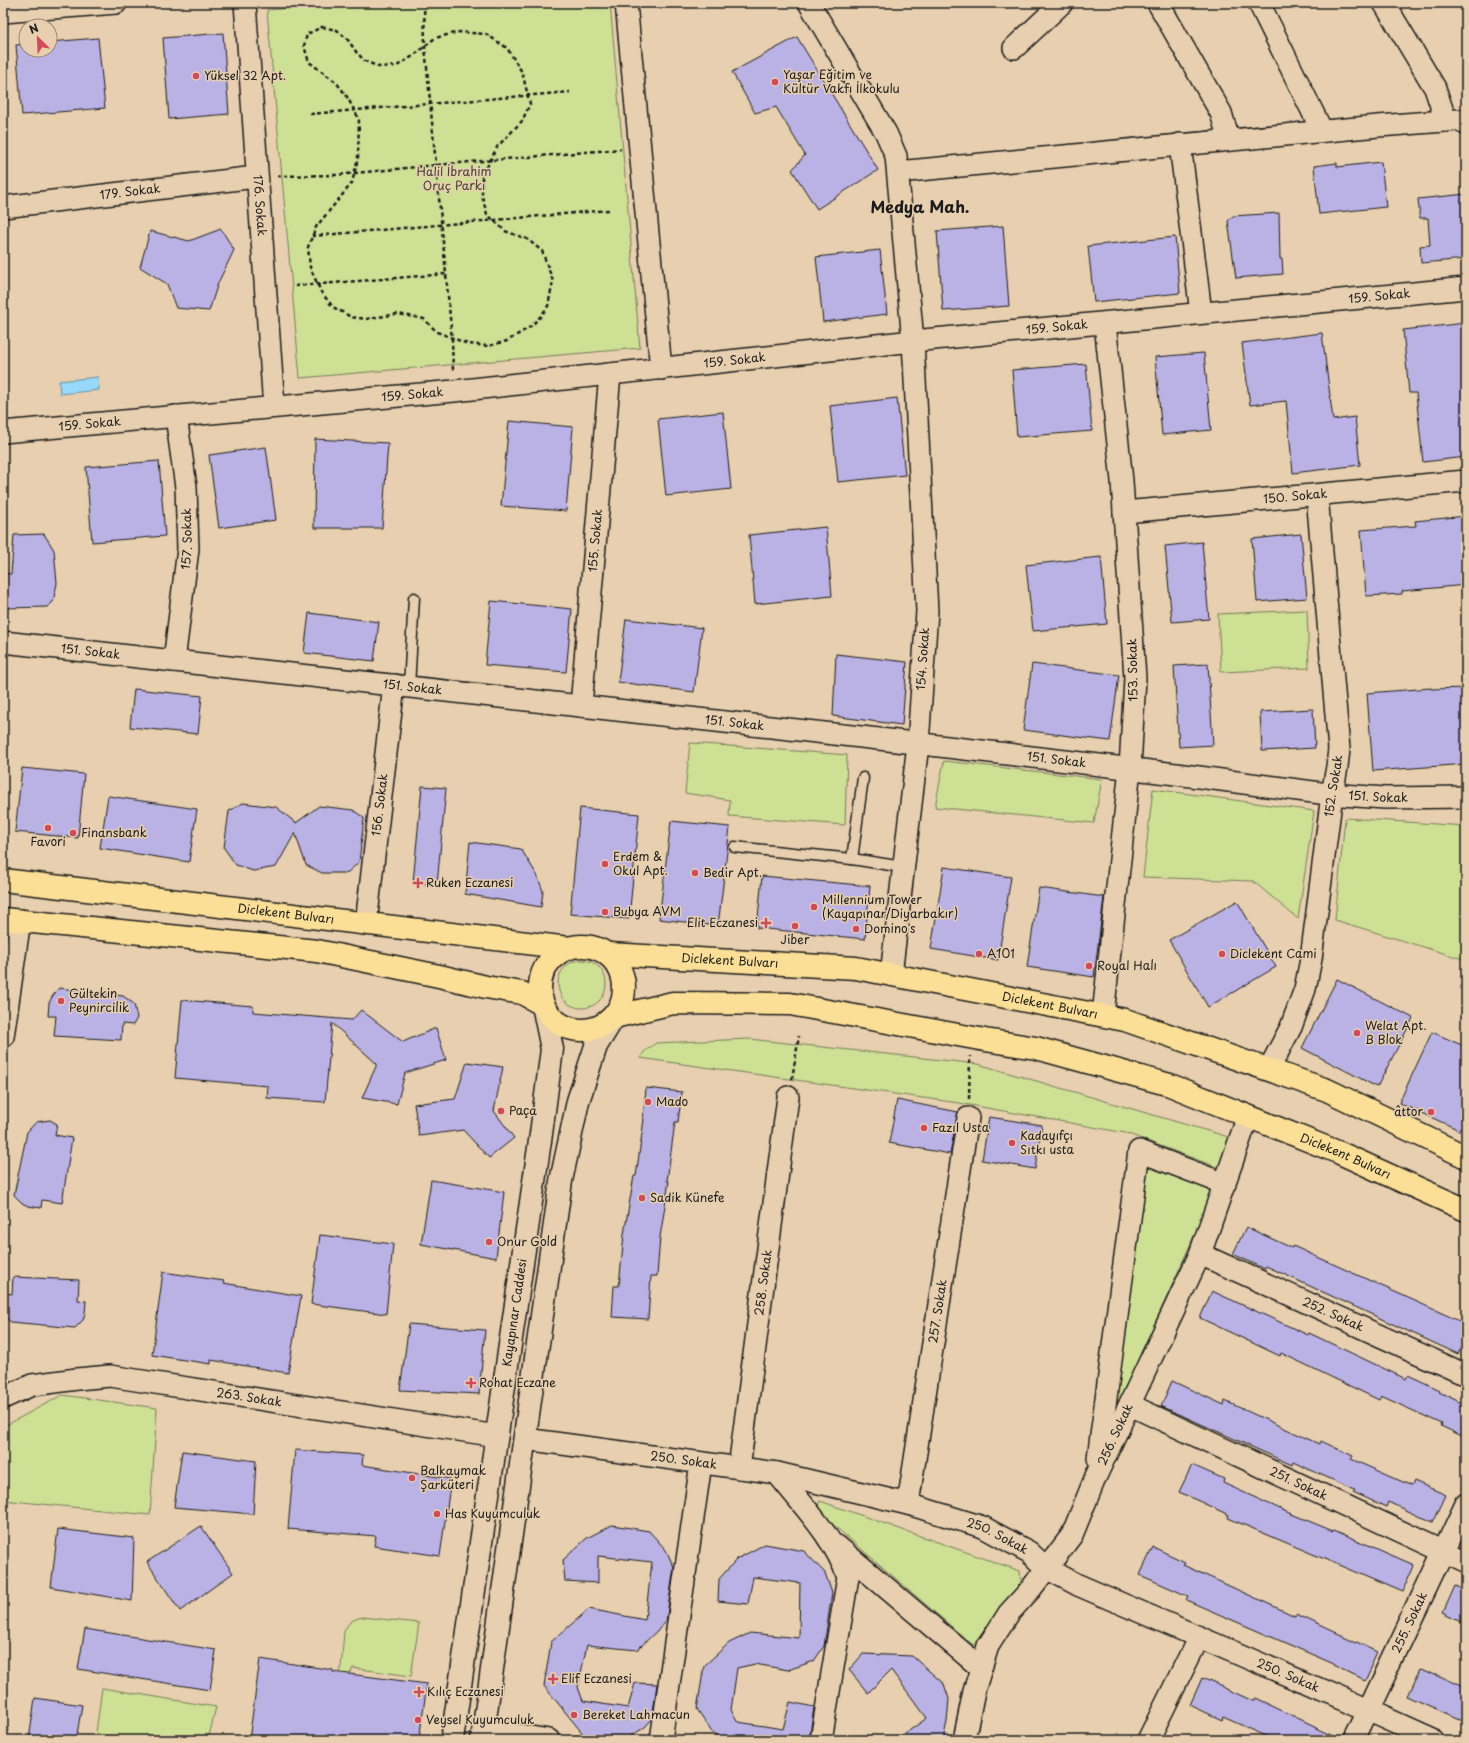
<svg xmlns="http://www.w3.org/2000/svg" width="1469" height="1743" font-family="'Playpen Sans',sans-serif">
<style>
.green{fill:#cee094;stroke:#757e58}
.water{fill:#97d9f9;stroke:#668da1}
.building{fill:#bab2e4;stroke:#1c1c1c}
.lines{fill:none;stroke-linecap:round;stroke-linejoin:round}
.service-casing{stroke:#1c1c1c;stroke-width:13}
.minor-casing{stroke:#1c1c1c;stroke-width:24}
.secondary-casing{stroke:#1c1c1c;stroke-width:25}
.primary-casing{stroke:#1c1c1c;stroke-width:25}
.path{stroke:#1c1c1c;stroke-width:2.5;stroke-dasharray:4 3;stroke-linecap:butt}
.service{stroke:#e7cfaf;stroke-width:10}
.minor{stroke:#e7cfaf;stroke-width:21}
.secondary{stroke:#e7cfaf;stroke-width:22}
.primary{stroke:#fbdf96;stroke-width:22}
.poi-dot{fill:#d1495b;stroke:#e7cfaf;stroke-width:1.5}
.labels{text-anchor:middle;stroke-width:3;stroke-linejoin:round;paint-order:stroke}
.poi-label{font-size:12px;fill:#1c1c1c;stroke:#e7cfaf;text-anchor:start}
.park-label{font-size:12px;fill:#404334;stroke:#e7cfaf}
.street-label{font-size:12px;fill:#1c1c1c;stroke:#e7cfaf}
.district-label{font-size:16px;font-weight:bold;fill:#1c1c1c;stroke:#e7cfaf}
</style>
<rect width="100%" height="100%" fill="#e7cfaf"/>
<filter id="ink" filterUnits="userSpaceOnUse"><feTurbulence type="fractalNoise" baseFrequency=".025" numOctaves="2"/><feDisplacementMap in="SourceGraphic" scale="8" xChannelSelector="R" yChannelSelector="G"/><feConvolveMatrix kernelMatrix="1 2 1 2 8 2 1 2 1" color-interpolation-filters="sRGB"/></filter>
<g filter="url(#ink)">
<g class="green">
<path d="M352,3H610L640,348L300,378L267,10Z"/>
<path d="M1307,610L1309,668L1221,672L1218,614Z"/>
<path d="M690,743L847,755L845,825L729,816L730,800L685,793Z"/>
<path d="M944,761L1102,779L1094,823L935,807Z"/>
<path d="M1153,789L1314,811L1298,919L1253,881L1143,877Z"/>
<path d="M1345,818L1466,826V960L1335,920Z"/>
<circle cx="582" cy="984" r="24"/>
<path d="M749,1039L978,1064L1232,1138L1222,1169L1126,1133L959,1103L640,1058L645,1051L656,1043Z"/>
<path d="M1146,1160L1216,1187L1116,1410L1111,1409Z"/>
<path d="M62,1395L157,1408L150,1515L3,1500V1427Z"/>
<path d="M820,1501L1020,1571L1021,1583L973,1645L816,1510Z"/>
<path d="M362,1617L419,1623L411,1676L353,1668L347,1680H340L344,1632C348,1622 352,1620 362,1617Z"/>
<path d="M102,1688L216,1707L208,1740H95Z"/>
</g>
<path class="water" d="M98,377L99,390L60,394L59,381Z"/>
<g class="building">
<path d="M223,33L229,114L169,119L163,38Z"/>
<path d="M797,37L878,170L817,209L792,170L805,155L776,107L755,113L732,72Z"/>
<path d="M98,38L105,108L22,115L16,45L26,44V50H50V42Z"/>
<path d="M1381,162L1386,207L1319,214L1314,166L1337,163V167Z"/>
<path d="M1466,194V259L1421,263L1420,246L1430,245L1428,218H1420L1418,199Z"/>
<path d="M1279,213L1280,259H1282L1283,274L1236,278L1228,221L1233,216Z"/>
<path d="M1003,226L1009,306L943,311L937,231Z"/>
<path d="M221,229L234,250L218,283L209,311L176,308L167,284L140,267L150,231L189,241Z"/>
<path d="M1175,237L1180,293L1094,302L1088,246Z"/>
<path d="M880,250L887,314L823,322L816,257Z"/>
<path d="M1466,323V457L1423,462L1416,393H1409L1403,330Z"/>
<path d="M1322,333L1333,420L1355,417L1360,465L1293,473L1286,401L1250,405L1242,343Z"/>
<path d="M1204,353L1211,430L1162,435L1155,357Z"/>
<path d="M1086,364L1092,431L1017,437L1012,370Z"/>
<path d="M897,398L905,475L838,482L830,406Z"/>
<path d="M723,412L731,489L666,496L658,419Z"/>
<path d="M509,421L573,427L566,511L501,506Z"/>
<path d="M315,439L388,443L382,528H314Z"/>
<path d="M266,447L276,520L219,528L209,455Z"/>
<path d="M159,461L165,536L92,542L86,467Z"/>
<path d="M1466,516V585L1402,591V594L1366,596L1361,530L1416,526L1415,521Z"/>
<path d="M826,527L832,596L755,604L749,535Z"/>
<path d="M44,534L54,550L57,583L53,602L47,607L3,608V573L11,574L14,535Z"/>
<path d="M1301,534L1307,598L1257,602L1252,539Z"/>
<path d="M1202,542L1209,619L1172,622L1165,546Z"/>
<path d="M1101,557L1107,624L1033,631L1026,565Z"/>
<path d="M491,601L572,609L566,672L485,665Z"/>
<path d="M309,613L379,622L374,661L304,653Z"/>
<path d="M626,619L702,628L694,692L618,682Z"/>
<path d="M836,654L907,662L902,725L833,716Z"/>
<path d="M1032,664L1119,675L1110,741L1023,730Z"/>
<path d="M1208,664L1213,745L1179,747L1174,666Z"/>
<path d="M1431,688V689L1466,688V764L1373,771L1367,693Z"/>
<path d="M134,689L202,696L198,734L130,727Z"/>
<path d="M1313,709L1315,748L1262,751L1260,712Z"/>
<path d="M22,768L84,774L78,838L15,832Z"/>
<path d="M422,786L446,788L437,885L413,883Z"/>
<path d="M108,796L197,809L189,862L100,848Z"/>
<path d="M243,803L276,807L296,823L319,806L353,810L364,818L359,862L347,873H322L306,865L295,833L276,867L253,871L236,865L224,848L229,811Z"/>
<path d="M580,808L639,814L629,919L570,914Z"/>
<path d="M671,821L730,827L718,926L659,919Z"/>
<path d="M470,842L521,849L537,875L543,891L541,907L465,894Z"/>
<path d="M944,867L1011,877L998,960L931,949Z"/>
<path d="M762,876L870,886L865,939L757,928Z"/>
<path d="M1039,888L1104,897L1094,977L1027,967Z"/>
<path d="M1237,901L1276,967L1208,1007L1169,940Z"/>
<path d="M1337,979L1413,1018L1377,1087L1302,1048Z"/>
<path d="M59,988L123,996L134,1004L137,1018L133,1025L122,1024L121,1040L54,1036L56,1016H48L49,1003L52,997Z"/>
<path d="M182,1000L253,1006V1012L352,1020L361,1010L403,1042L436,1028L446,1060L405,1073L397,1104L362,1098L377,1064L332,1023L325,1102L267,1098L268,1086L175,1078Z"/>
<path d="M1432,1032L1466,1047V1133L1399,1103Z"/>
<path d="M467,1062L503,1067L494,1111L514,1138L489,1158L463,1130L419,1136L414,1104L455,1099Z"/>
<path d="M646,1088L682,1092L678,1122H675L667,1181H669L660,1237L657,1276H651L648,1319L612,1317L614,1286H619L624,1234L634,1176H636L644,1119H643Z"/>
<path d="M897,1100L958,1112L950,1154L889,1143Z"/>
<path d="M989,1117L1042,1125L1035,1169L982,1160Z"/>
<path d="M50,1120L57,1124L55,1135L72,1138L62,1203L42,1200L41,1208L28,1206L22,1203L14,1195L27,1132L36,1122Z"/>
<path d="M431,1180L504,1192L496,1258L421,1244Z"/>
<path d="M1246,1227L1292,1248L1293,1246L1466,1324V1337L1458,1354L1266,1266L1265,1269L1233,1254Z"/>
<path d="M320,1235L393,1244L386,1314L311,1304Z"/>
<path d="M163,1272L224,1281L223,1283L301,1296L288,1373L211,1360V1364L152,1355Z"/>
<path d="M13,1277L79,1280L78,1300L86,1301L85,1313L83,1320L75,1328L11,1322L3,1316V1293L12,1294Z"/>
<path d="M1212,1291L1308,1335L1309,1333L1406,1379L1408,1375L1440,1390L1439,1392L1466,1405V1438L1441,1426L1442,1424L1381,1396L1379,1400L1281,1353L1280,1356L1200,1318Z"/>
<path d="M409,1324L485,1330L479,1394L400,1390Z"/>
<path d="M1172,1381L1224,1405L1225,1401L1319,1444L1321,1441L1353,1456L1351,1459L1412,1486L1414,1481L1446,1495L1433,1523L1388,1502L1386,1507L1353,1492L1355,1490L1293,1462L1292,1465L1161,1406Z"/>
<path d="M295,1450L363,1455L362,1465L451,1479L440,1556L374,1546L376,1536L288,1529Z"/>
<path d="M182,1451L256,1461L253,1514L174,1507Z"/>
<path d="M1192,1465L1224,1479L1223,1483L1289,1513L1333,1531L1334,1530L1414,1565L1402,1592L1228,1518L1229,1515L1179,1492Z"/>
<path d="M612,1525L649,1531L666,1550L674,1567L666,1622L637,1650L587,1645L578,1687L583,1701L628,1708L635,1683L657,1684L652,1719L645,1727L625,1740L584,1735L544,1686L551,1642L589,1609L645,1620L652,1562L598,1556V1583L565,1581L563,1560L587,1538Z"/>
<path d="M201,1526L233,1573L180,1611L147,1562Z"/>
<path d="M58,1529L134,1538L132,1601L51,1587Z"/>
<path d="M765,1544L804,1551L825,1573L832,1593L824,1646L814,1661L788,1670L755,1664L737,1668L731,1710L738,1722L783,1729L790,1702L814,1707L809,1740H724L713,1733L697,1709L704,1666L729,1643L750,1633L799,1638L800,1583L753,1577L748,1604L718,1601L719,1579L737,1559Z"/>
<path d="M1153,1547L1185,1562L1183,1565L1295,1616L1296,1614L1378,1652L1365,1680L1334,1665V1664L1186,1600L1188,1596L1140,1575Z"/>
<path d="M1455,1585L1466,1590V1623L1443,1612Z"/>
<path d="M85,1629L216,1650L210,1690L78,1669Z"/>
<path d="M863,1654L912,1656L944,1684L949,1699L947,1722L943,1740H896L927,1718L891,1670L868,1693L849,1670Z"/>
<path d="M260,1659L333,1670V1672L427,1684L419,1740H249Z"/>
<path d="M1420,1668L1466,1689V1722L1407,1696Z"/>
<path d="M1202,1678L1253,1701L1255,1698L1342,1739V1740H1275L1223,1717L1222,1720L1190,1705Z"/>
<path d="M35,1698L82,1705L76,1740H29Z"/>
</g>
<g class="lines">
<g class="service-casing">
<g id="service">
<path d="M409,687L414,598"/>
<path d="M735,847L852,859L903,867"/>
<path d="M852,859L863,778"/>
</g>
</g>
<g class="minor-casing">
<g id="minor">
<path id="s1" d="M245,3L274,407"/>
<path d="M626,3L661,369"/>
<path d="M809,3L886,133L896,156L913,341L927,611L918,744L891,975"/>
<path d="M1158,3L1221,113L1229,140"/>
<path d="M1259,3L1322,131"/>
<path d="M1384,3L1435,88L1446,121"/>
<path d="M3,12L116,3"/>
<path d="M1014,48L1062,3"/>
<path d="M1180,144L1201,313"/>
<path d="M898,172L1378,126L1458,120L1466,124"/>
<path id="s2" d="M3,207L256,177"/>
<path id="s3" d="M3,432L454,391L913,341L1466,288"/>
<path id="s4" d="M1124,512L1466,481"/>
<path id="s5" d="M3,642L888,740L1176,774L1328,794L1385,798L1466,797"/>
<path id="s6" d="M174,661L188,549L186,487L176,416"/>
<path id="s7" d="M581,706L610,374"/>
<path id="s8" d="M366,924L394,685"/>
<path d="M1103,1015L1130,768L1135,678L1122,481L1105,324"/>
<path d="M3,1037L20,920"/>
<path id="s9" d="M1269,1069L1291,1027L1305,989L1311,959L1332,794L1337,767L1339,749L1317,495"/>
<path id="s10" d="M1200,1254L1466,1375"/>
<path id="s11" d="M3,1398L32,1385L77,1379L110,1376L497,1436"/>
<path id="s12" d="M1130,1405L1466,1562"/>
<path id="s13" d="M525,1439L777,1473L908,1504L983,1527L1029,1552L1046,1568L1078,1585L1354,1704L1434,1740"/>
<path d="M1098,1458L1139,1151L1225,1184"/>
<path id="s14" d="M739,1468L788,1097"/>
<path d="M777,1473C803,1506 834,1537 848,1577L821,1740"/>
<path id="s15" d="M908,1504L968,1118"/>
<path d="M837,1546L981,1668"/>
<path d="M483,1729L549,1740"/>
<path d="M661,1740L701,1463"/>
<path id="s16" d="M964,1740L974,1691L988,1646L1009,1613L1030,1590L1072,1535L1096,1476L1200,1254L1248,1116"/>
<path d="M1148,1740L1199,1637"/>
<path id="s17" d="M1354,1740L1466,1504"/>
</g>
</g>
<g class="secondary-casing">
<g id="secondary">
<path id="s18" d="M452,1740L541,1134L552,1049L543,1005"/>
<path d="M482,1740L561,1181L578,1101L596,1046L614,1017"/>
</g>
</g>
<g class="primary-casing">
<g id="primary">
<path id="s19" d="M3,880L569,948"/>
<path d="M3,919L317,951L439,976L486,987L522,993L543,1005"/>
<circle cx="582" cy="988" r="42"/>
<path id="s20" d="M609,954L856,968L1125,1020L1327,1090L1466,1157"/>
<path id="s21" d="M614,1017L673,1003L790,1004L985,1040L1036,1048L1170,1085L1340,1153L1466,1210"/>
</g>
</g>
<g class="path">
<path d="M424,3L425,46L452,339L453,372"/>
<path d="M322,27L337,30L348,40L357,53L365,61L379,67L397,66L413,56L435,38L459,32L486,34L507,48L522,72L530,104L522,121L497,147L482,177V196L487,214L505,231L527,239L542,251L553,281L548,306L541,316L530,327L507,341L488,346L468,344L437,332L424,319L398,314L366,319L351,317L333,307L321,292L310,267L308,247L316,227L352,183L358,158L359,119L346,95L336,82L309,62L304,46L307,34Z"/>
<path d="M310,114L570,92"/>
<path d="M277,176L336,175L436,165L621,149"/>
<path d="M312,236L609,210"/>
<path d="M295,286L446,274"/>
<path d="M792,1079L799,1036"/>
<path d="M969,1099L970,1056"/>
</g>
<use href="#service" class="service"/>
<use href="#minor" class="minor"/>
<use href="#secondary" class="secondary"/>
<use href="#primary" class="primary"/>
</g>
</g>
<g class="poi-dot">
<circle cx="196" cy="76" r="4"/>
<circle cx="775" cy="82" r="4"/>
<circle cx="48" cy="828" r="4"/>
<circle cx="73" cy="833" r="4"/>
<circle cx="605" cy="864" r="4"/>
<circle cx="695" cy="873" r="4"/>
<path d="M416 877h4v4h4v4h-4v4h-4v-4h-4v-4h4z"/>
<circle cx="814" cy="907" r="4"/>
<circle cx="605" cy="912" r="4"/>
<path d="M764 917h4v4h4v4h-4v4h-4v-4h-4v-4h4z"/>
<circle cx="795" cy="926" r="4"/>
<circle cx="856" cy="929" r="4"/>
<circle cx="979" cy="954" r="4"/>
<circle cx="1222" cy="954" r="4"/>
<circle cx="1089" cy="966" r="4"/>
<circle cx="61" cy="1001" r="4"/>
<circle cx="1357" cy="1033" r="4"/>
<circle cx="648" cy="1102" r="4"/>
<circle cx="501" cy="1111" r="4"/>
<circle cx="1431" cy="1112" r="4"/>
<circle cx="924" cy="1128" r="4"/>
<circle cx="1012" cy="1143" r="4"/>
<circle cx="642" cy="1198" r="4"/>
<circle cx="489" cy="1242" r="4"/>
<path d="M469 1377h4v4h4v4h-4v4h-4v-4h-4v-4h4z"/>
<circle cx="412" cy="1478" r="4"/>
<circle cx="437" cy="1514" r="4"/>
<path d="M551 1673h4v4h4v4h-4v4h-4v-4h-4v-4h4z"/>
<path d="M417 1686h4v4h4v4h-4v4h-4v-4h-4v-4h4z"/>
<circle cx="574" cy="1715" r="4"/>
<circle cx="418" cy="1720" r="4"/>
</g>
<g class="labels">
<g class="poi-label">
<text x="783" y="79">Yaşar Eğitim ve<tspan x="783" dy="14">Kültür Vakfı İlkokulu</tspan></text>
<text x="204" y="80">Yüksel 32 Apt.</text>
<text x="81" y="837">Finansbank</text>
<text x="48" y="846" text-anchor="middle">Favori</text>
<text x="613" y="861">Erdem &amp;<tspan x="613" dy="14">Okul Apt.</tspan></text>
<text x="703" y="877">Bedir Apt.</text>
<text x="426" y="887">Ruken Eczanesi</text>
<text x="822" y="904">Millennium Tower<tspan x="822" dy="14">(Kayapınar/Diyarbakır)</tspan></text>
<text x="613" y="916">Bubya AVM</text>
<text x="758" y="927" text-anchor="end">Elit Eczanesi</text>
<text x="864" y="933">Domino's</text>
<text x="795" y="944" text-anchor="middle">Jiber</text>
<text x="987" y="958">A101</text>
<text x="1230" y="958">Diclekent Cami</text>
<text x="1097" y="970">Royal Halı</text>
<text x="69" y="998">Gültekin<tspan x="69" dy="14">Peynircilik</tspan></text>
<text x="1365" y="1030">Welat Apt.<tspan x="1365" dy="14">B Blok</tspan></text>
<text x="656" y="1106">Mado</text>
<text x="509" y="1115">Paça</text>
<text x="1423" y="1116" text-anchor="end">âttor</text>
<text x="932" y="1132">Fazıl Usta</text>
<text x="1020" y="1140">Kadayıfçı<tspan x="1020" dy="14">Sıtkı usta</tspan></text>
<text x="650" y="1202">Sadik Künefe</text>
<text x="497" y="1246">Onur Gold</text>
<text x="479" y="1387">Rohat Eczane</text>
<text x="420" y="1475">Balkaymak<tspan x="420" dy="14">Şarküteri</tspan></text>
<text x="445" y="1518">Has Kuyumculuk</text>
<text x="561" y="1683">Elif Eczanesi</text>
<text x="427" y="1696">Kılıç Eczanesi</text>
<text x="582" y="1719">Bereket Lahmacun</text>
<text x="426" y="1724">Veysel Kuyumculuk</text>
</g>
<g class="park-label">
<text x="454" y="176">Halil İbrahim<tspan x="454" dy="14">Oruç Parkı</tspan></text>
</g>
<g class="street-label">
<text dy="4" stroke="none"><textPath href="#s2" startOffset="128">179. Sokak</textPath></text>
<text dy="4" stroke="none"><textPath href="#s1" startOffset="203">176. Sokak</textPath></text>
<text dy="4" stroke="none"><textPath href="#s3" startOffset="1383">159. Sokak</textPath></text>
<text dy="4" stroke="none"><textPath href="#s3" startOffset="1059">159. Sokak</textPath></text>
<text dy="4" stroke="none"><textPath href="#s3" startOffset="735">159. Sokak</textPath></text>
<text dy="4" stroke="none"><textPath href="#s3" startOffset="411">159. Sokak</textPath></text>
<text dy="4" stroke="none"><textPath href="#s3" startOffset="87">159. Sokak</textPath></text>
<text dy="4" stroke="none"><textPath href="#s4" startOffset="172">150. Sokak</textPath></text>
<text dy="4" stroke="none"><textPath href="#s6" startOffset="123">157. Sokak</textPath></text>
<text dy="4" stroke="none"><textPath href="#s7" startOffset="166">155. Sokak</textPath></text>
<text dy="4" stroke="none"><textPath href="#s5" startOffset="88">151. Sokak</textPath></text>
<text transform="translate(923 659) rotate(-86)" y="4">154. Sokak</text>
<text transform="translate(1133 670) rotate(-91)" y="4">153. Sokak</text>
<text dy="4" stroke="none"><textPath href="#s5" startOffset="412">151. Sokak</textPath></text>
<text dy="4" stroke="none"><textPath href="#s5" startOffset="736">151. Sokak</textPath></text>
<text dy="4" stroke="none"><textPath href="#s5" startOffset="1060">151. Sokak</textPath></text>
<text dy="4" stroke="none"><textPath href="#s9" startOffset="293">152. Sokak</textPath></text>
<text dy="4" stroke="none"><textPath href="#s5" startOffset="1384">151. Sokak</textPath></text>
<text dy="4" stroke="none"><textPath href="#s8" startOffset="120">156. Sokak</textPath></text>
<text dy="4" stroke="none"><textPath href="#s19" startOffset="285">Diclekent Bulvarı</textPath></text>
<text dy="4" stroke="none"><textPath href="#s20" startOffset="121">Diclekent Bulvarı</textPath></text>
<text dy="4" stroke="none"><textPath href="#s20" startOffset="445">Diclekent Bulvarı</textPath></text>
<text dy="4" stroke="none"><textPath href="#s21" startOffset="756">Diclekent Bulvarı</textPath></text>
<text dy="4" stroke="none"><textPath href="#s14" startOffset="187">258. Sokak</textPath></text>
<text dy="4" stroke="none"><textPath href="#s15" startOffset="195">257. Sokak</textPath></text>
<text dy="4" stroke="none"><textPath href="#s18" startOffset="432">Kayapınar Caddesi</textPath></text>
<text dy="4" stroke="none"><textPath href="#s10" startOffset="146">252. Sokak</textPath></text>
<text dy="4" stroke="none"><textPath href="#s11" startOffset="251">263. Sokak</textPath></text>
<text dy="4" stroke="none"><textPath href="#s16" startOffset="346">256. Sokak</textPath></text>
<text dy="4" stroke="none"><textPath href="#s13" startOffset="160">250. Sokak</textPath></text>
<text dy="4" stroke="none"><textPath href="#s12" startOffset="186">251. Sokak</textPath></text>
<text dy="4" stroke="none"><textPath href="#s13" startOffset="484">250. Sokak</textPath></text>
<text dy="4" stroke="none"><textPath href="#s17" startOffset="130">255. Sokak</textPath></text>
<text dy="4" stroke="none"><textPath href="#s13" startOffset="808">250. Sokak</textPath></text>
</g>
<g class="district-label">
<text x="920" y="213">Medya Mah.</text>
</g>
</g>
<rect width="1469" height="1743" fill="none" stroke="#e7cfaf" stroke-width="16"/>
<rect x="8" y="8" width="1453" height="1727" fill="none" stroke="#1c1c1c" stroke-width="1.5" filter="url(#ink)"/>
<g transform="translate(38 38) rotate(336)"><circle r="19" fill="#e7cfaf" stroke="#968774"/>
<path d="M0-3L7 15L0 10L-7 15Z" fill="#d1495b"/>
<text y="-6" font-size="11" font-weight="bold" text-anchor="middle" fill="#1c1c1c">N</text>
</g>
</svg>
